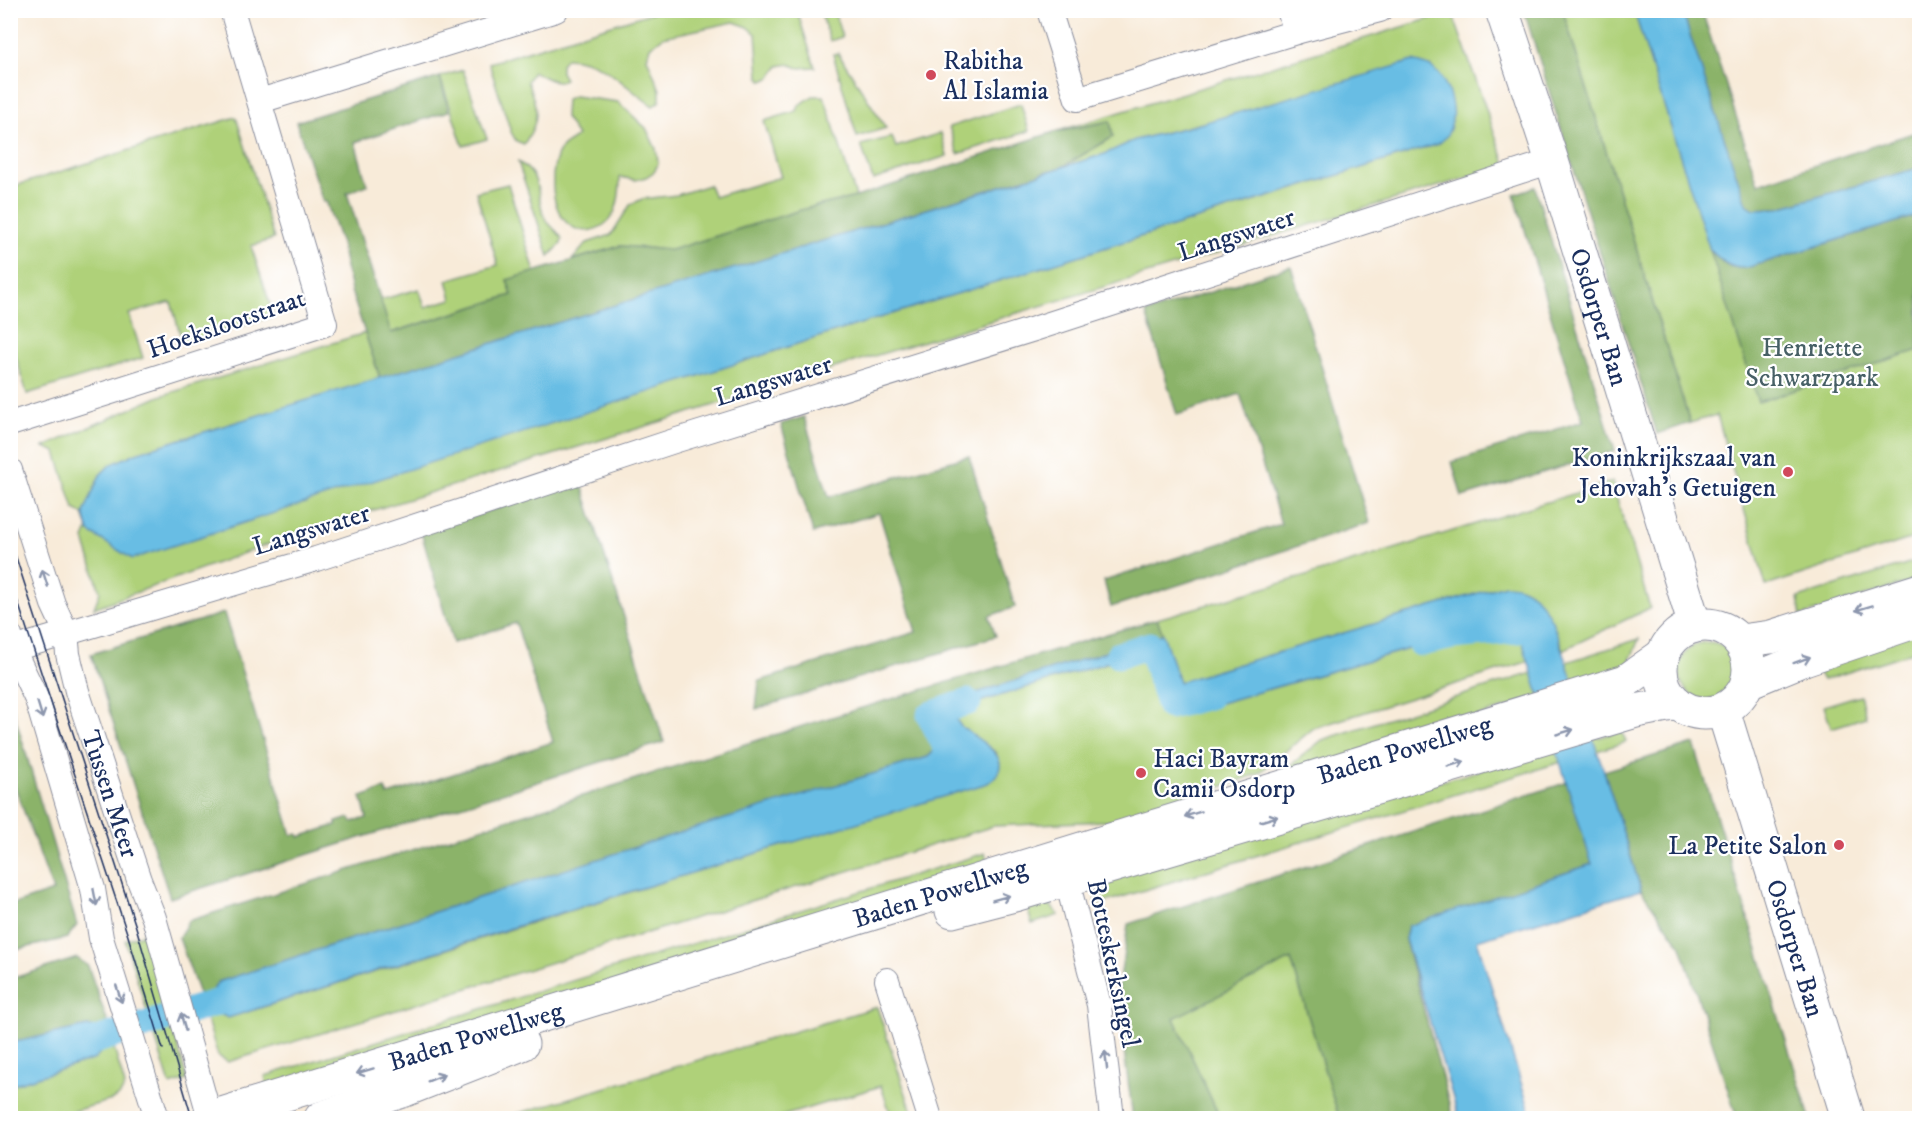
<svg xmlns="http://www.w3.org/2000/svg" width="1930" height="1129" font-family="'IM FELL DW Pica',serif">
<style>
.green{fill:#afd179;stroke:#65806c;stroke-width:1.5}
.forest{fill:#8bb369;stroke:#537164;stroke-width:1.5}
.water{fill:#68bde4;stroke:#4276a1;stroke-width:1.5}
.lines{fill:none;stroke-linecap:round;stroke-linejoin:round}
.canal{stroke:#68bde4;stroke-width:27}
.street-casing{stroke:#8a8d9c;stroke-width:26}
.secondary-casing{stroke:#8a8d9c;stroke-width:35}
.street{stroke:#fff;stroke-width:24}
.secondary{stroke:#fff;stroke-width:33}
.tram{stroke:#1b2f5e;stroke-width:1.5}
.oneway{stroke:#8d97ae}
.poi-dot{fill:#d1495b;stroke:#fff;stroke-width:2}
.labels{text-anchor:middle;stroke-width:4.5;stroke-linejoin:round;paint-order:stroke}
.poi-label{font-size:26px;fill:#1b2f5e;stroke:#fff;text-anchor:start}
.street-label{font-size:26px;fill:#1b2f5e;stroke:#fff}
.park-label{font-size:26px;fill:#476066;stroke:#fff}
</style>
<rect width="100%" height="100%" fill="#fff"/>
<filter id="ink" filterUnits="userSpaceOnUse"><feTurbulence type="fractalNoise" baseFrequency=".0167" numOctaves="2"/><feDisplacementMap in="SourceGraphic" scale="12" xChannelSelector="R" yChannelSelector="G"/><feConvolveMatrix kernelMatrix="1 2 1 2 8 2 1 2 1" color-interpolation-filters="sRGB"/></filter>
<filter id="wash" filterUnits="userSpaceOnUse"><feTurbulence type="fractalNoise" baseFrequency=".008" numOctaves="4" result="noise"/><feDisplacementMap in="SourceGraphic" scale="24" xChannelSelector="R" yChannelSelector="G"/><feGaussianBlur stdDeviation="1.35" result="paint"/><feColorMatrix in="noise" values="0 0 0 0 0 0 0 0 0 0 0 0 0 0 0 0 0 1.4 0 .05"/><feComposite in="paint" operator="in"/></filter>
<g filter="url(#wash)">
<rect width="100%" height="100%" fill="#f8ebd9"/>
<g class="green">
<path d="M797,11L815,67L798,68L789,64L779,66L771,77L763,81L759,76L756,34L748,27L734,22L663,37L650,47L647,58L660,90V101L653,106C624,87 605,59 566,58L561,64V72L565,79C555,86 543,75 533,72L527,81C537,108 542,118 524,144L516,141L511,132L489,63L657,11Z"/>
<path d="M820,11H834L842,37L830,41Z"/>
<path d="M1563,11H1634L1717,270L1746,268L1919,215V536L1766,586L1717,415L1690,423Z"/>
<path d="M1452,12L1506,166L841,366L296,534L94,608L100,592L84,539L88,529L83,514L74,509L56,452L44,447L160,396L365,333L380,378L136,453L110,465L100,475L84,513L90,532L132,558L831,333L1438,144C1446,111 1458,92 1430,66L1135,140L1105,154L1062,167L1113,137L1110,121L1051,133Z"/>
<path d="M838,53L886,128L857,137L833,54Z"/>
<path d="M463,70L487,139L463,146L440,77Z"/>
<path d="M574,96L618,102L646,128L656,149L658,162L655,171L646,177L636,180L620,177C620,189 619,202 614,213C604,231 582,237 567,223C549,205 549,167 562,147C566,143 573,140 577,136L565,117L566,99Z"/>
<path d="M813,96H824L856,197L804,209L671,250L620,246L572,260L587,243L611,235L630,205L642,199L677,195L709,185L714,197L781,177L764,121L797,111L799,105Z"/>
<path d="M1021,104L1029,131L958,154L949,127Z"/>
<path d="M236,117L274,239L251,246L274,316L183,344L171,302L129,314L143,358L27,394L11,340V187Z"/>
<path d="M941,133L947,156L873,180L861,145L892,137L896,147Z"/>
<path d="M518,162C542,175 536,194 544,216C548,226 558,230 562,239L561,244L549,256Z"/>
<path d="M508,184L535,272L507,280L512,295L390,333L380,300L419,289L425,307L452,299L447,280L498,265L476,192Z"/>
<path d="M1612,482L1650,608L1563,650L1552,621L1505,585L1179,682L1157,619L1313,574Z"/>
<path d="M1919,560V579L1801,616L1798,598Z"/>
<path d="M1502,622C1522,624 1524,644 1530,661L1314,728L1258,774L1127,820L994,826L228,1062L218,1056L207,1020L212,1010L228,1018L665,881L997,753L960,726L953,710L1152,649L1171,705L1189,712Z"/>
<path d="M1919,626V650L1823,680L1817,669Z"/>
<path d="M1639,639L1626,670L1271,781L1322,740Z"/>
<circle cx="1708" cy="671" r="29"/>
<path d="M1860,695L1866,717L1831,728L1824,706Z"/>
<path d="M1622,731L1626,742L1096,905L1095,902L1107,874Z"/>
<path d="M985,853L989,869L268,1091L265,1076Z"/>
<path d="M1044,898L1059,915L1032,924L1026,904Z"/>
<path d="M142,934L149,937L187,1080L170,1085L125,940Z"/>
<path d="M1291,959L1339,1118H1220L1173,1018Z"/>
<path d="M877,1007L914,1118H892L881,1086L776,1118H503Z"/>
<path d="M106,1044L114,1048L125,1086L120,1095L112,1100L49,1118H11V1085L95,1059Z"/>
</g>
<g class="forest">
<path d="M1524,11H1563L1690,423L1657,434Z"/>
<path d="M1682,11H1702L1758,184L1919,131V168L1779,208L1754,209L1745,204Z"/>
<path d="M440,77L449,111L355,142L367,185L347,193L391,333L512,295L507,280L620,246L671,250L804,209L856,197L1051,133L1110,121L1113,137L1062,167L380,378L351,291L341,244L326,201L323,202L296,122Z"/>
<path d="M1535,187L1615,451L1462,497L1452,462L1583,421L1514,194Z"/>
<path d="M1919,215V350L1758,402L1710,250L1727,266L1746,268Z"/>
<path d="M1291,266L1369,523L1111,607L1104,581L1281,524L1240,394L1177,415L1146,313Z"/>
<path d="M804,417L829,497L969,456L1015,607L989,616L996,636L756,709L759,681L916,632L879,513L813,533L781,424Z"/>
<path d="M581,482L664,742L170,898L91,654L224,613L292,835L298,834L299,837L336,825V822L350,818L352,822L367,818L361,797L385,789L388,795L553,742L516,623L453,643L421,532Z"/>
<path d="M1157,619L1163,634L952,701L934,712L938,745L936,750L928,757L219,982L207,998L199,994L179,938L188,921L812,723Z"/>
<path d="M11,703L77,925L67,938L11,951V905L53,891L15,787L11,784Z"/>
<path d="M1694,744L1810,1118H1737L1681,946L1641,890L1604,771Z"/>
<path d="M1568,782L1592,864L1408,927L1405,940L1453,1118H1339L1291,959L1174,1018L1220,1118H1133L1117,999L1128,924Z"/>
<path d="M77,958L88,966L108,1023L102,1032L88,1026L11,1043L10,979Z"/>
</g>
<g class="water">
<path d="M1634,11H1682L1746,204L1754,209L1779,208L1919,168V215L1746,268C1729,269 1722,261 1710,250Z"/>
<path d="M1413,61C1418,63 1426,64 1431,67C1452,81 1463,129 1438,144L831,333L132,559L89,532L84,513L100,475L110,465L136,453L1105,154L1135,140L1196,125Z"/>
<path d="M1505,585C1529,584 1542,601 1552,621L1604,771L1641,890L1477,940L1532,1118H1459L1405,939L1408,926L1592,864L1518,628L1511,623L1502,622L1189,712L1171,705L1151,649L953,710C955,717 957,723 962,727C978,741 1021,759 988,783L527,923L228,1018C204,1006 204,1004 218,982L676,834L928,757C950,739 928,724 937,706L951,701L1163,634L1179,682Z"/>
<path d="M88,1026L102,1032L106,1044L95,1059L11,1085V1043Z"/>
</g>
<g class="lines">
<g class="canal">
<path d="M1421,643L1452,636L1539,628L1544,644"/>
<path d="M1119,655L1150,645L1170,706L1209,696"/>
<path d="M953,761L930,715L968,702"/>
<path d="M10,1067L241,995"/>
</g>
</g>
</g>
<g filter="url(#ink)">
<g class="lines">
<g class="street-casing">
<g id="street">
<path d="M1049,10L1077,99L1296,32L1380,10"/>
<path d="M1289,10L1296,32"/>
<path d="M260,101L556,10"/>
<path d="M10,424L325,324L232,10"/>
<path id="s1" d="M10,470L53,604L66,632L68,654L77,691L139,880L154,918L210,1118"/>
<path d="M10,636L13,649L37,700L93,889L101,938L157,1118"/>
<path d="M10,650L316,559L674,441L1034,329L1552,161"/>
<path d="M1063,865L1099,1005L1112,1118"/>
<path d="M887,980L930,1118"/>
</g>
</g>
<g class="secondary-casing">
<g id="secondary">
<path id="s2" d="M1502,10L1552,161L1695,626"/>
<circle cx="1705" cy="669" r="44"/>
<path d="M1740,641L1771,637L1920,590"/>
<path d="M1748,682L1804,659L1920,620"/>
<path id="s3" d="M1723,710L1848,1118"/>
<path d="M952,911L1018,894L1636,711L1677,703"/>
<path id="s4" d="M209,1118L1626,681L1664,654"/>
<path d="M321,1118L405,1090L522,1044"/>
</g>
</g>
<use href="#street" class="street"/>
<use href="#secondary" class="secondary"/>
<g class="tram">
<path d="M10,539L136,927L192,1118"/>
<path d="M10,578L128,936L163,1049"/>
</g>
</g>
<defs><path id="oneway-shaft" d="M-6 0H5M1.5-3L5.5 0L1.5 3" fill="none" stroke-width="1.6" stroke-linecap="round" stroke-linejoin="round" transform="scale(1.5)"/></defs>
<g class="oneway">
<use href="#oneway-shaft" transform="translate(45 578) rotate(-108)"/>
<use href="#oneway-shaft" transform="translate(1864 608) rotate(163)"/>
<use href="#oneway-shaft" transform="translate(1802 660) rotate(-20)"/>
<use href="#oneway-shaft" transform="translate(40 710) rotate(73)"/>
<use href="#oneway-shaft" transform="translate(1565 732) rotate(-16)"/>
<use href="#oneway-shaft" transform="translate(1456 764) rotate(-16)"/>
<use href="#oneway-shaft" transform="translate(1193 814) rotate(163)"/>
<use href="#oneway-shaft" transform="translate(1269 819) rotate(-16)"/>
<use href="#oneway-shaft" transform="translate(95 897) rotate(79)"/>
<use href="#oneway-shaft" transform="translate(1001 898) rotate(-15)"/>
<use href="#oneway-shaft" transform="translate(119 994) rotate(72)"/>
<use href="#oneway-shaft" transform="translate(183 1022) rotate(-106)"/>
<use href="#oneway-shaft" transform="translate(1106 1060) rotate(-97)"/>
<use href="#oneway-shaft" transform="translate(365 1071) rotate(163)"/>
<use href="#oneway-shaft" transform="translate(436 1078) rotate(-22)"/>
</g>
</g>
<g class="poi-dot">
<circle cx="931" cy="75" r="6"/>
<circle cx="1788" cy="472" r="6"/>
<circle cx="1141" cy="773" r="6"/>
<circle cx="1839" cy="845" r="6"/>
</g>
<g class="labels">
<g class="poi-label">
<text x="943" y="69">Rabitha<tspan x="943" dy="30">Al Islamia</tspan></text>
<text x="1776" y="466" text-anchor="end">Koninkrijkszaal van<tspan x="1776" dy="30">Jehovah's Getuigen</tspan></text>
<text x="1153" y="767">Haci Bayram<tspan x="1153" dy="30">Camii Osdorp</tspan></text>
<text x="1827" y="854" text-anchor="end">La Petite Salon</text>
</g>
<g class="street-label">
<text transform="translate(1236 234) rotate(-18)" y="9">Langswater</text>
<text dy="9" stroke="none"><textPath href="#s2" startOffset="322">Osdorper Ban</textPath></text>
<text transform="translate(226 323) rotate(-19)" y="9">Hoekslootstraat</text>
<text transform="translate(773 380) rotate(-17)" y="9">Langswater</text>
<text transform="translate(311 529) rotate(-17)" y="9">Langswater</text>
<text dy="9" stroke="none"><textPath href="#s4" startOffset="1251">Baden Powellweg</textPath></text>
<text dy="9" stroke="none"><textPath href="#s1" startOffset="340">Tussen Meer</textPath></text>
<text dy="9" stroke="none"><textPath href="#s4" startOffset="765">Baden Powellweg</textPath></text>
<text dy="9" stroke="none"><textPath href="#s3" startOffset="249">Osdorper Ban</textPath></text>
<text transform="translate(1114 963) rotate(78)" y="9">Botteskerksingel</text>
<text dy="9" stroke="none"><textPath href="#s4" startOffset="279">Baden Powellweg</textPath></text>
</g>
<g class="park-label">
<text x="1812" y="356">Henriette<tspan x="1812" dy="30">Schwarzpark</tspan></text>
</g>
</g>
<rect width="1930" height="1129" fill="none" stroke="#fff" stroke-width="36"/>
</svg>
